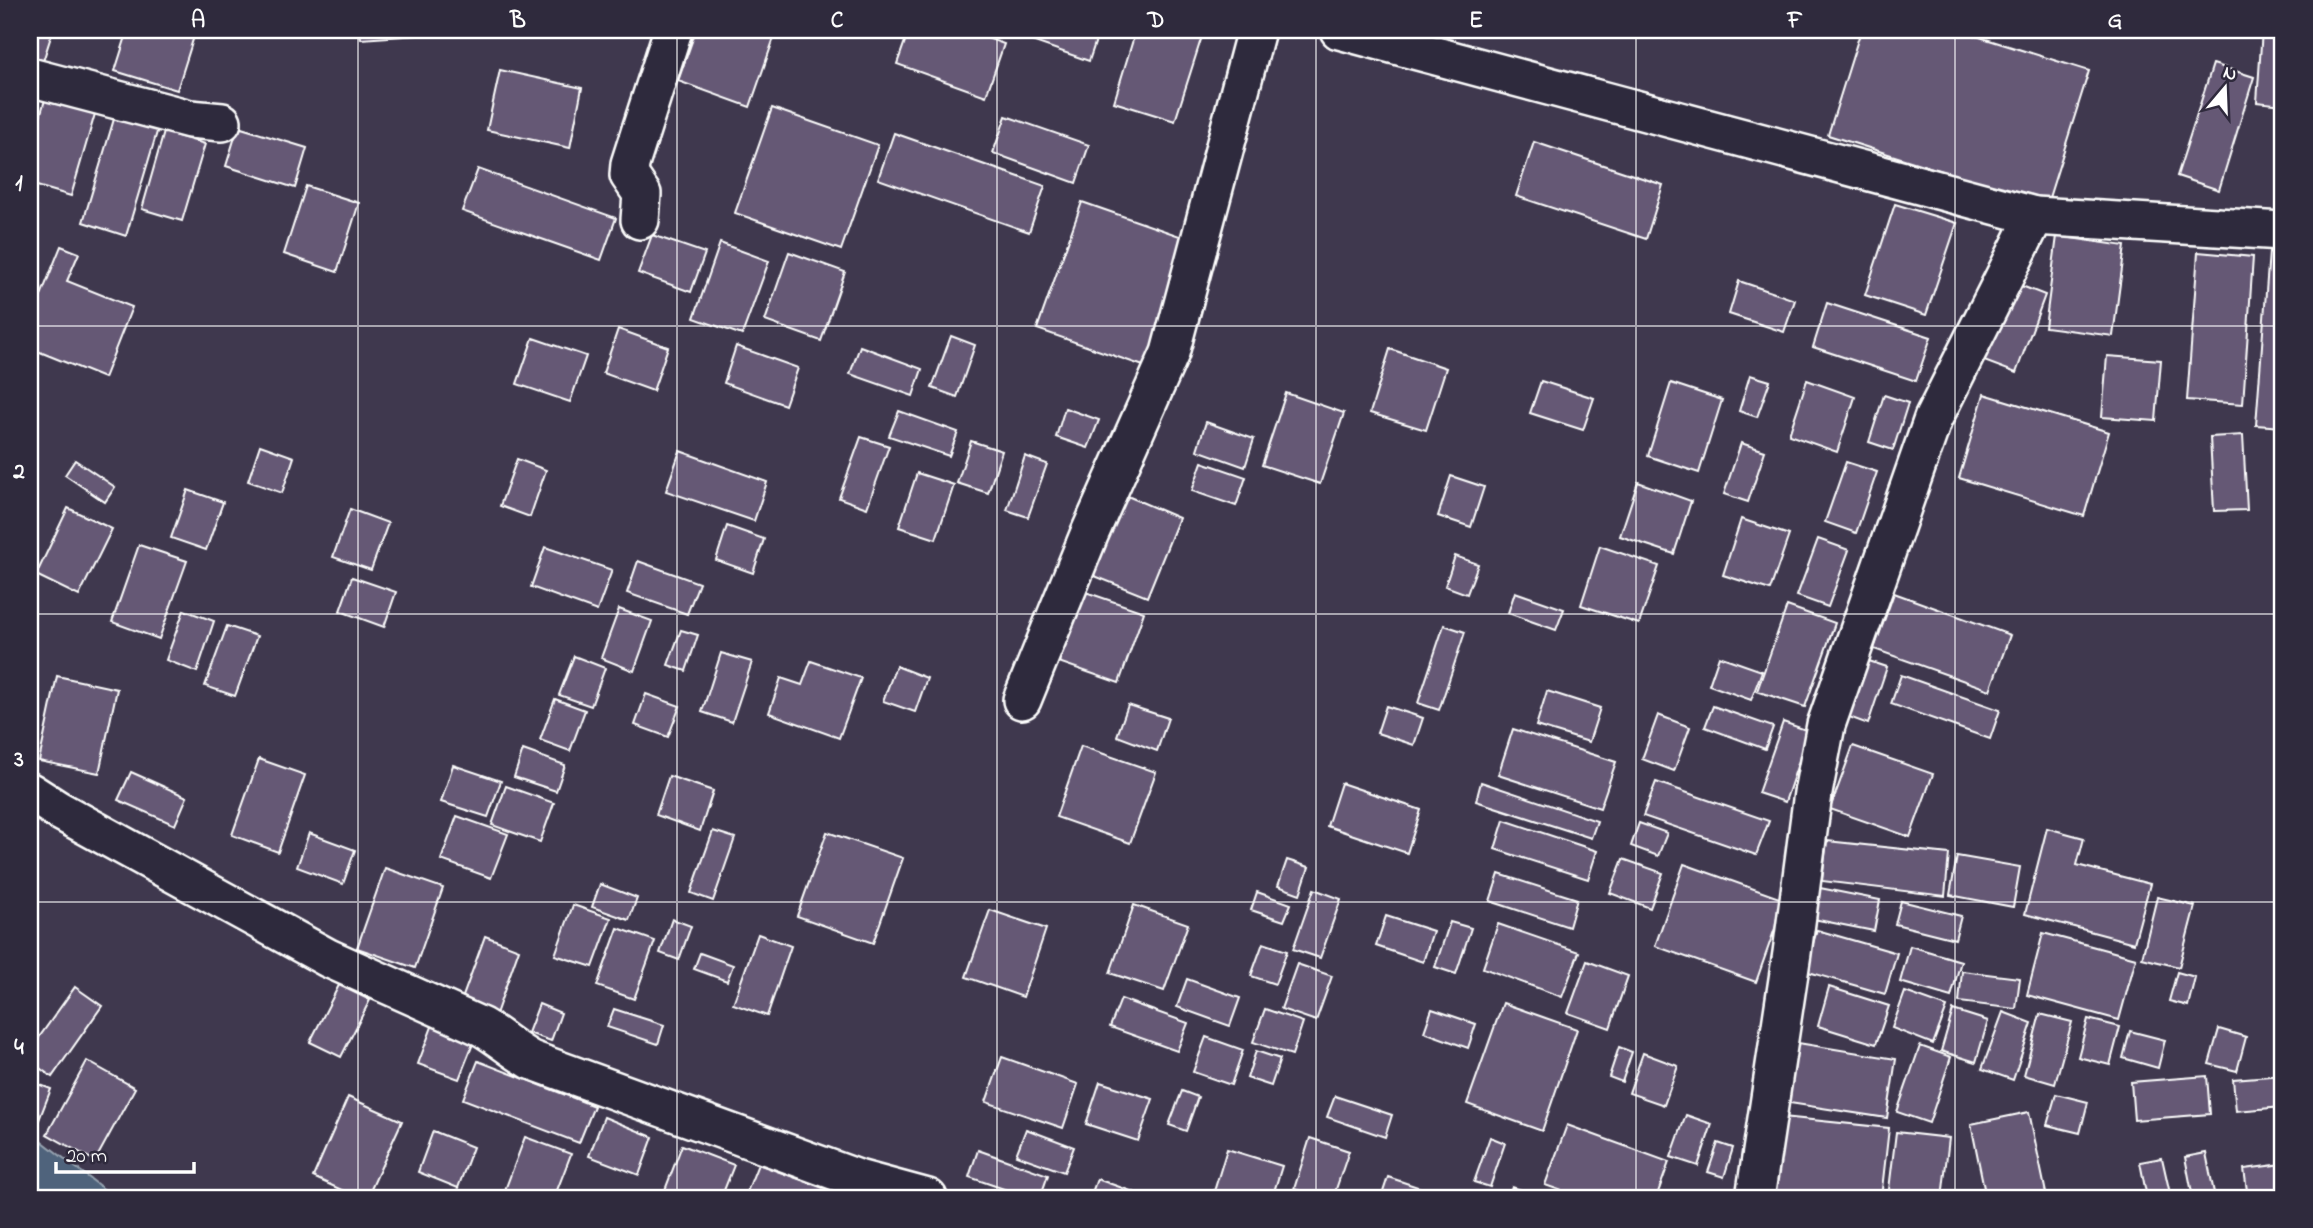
<svg xmlns="http://www.w3.org/2000/svg" width="2313" height="1228" font-family="'Indie Flower',sans-serif">
<style>
.water{fill:#50647b;stroke:#96a2b0;stroke-width:2}
.building{fill:#655975;stroke:#fff;stroke-width:2}
.lines{fill:none;stroke-linecap:round;stroke-linejoin:round}
.minor-casing{stroke:#fff;stroke-width:42}
.minor{stroke:#2f2a3d;stroke-width:37}
.grid{fill:none;stroke:#fff;stroke-width:2;stroke-opacity:0.55}
.neatline{fill:none;stroke:#fff;stroke-width:2.5}
.grid-label{font-size:23px;text-anchor:middle;font-weight:bold;fill:#fff}
</style>
<rect width="100%" height="100%" fill="#3f384e"/>
<filter id="ink" filterUnits="userSpaceOnUse"><feTurbulence type="fractalNoise" baseFrequency=".0143" numOctaves="2"/><feDisplacementMap in="SourceGraphic" scale="14" xChannelSelector="R" yChannelSelector="G"/><feConvolveMatrix kernelMatrix="1 2 1 2 8 2 1 2 1" color-interpolation-filters="sRGB"/></filter>
<g filter="url(#ink)">
<path class="water" d="M30,1137L39,1139L115,1198H30Z"/>
<g class="building">
<path d="M30,30H53L38,77L30,75Z"/>
<path d="M128,30H196L177,90L115,71Z"/>
<path d="M360,30H416L417,35L361,39Z"/>
<path d="M696,30H768L776,32L750,107L678,81Z"/>
<path d="M909,30H965L1004,44L986,96L897,64Z"/>
<path d="M1026,30H1077L1097,37L1089,61L1023,38Z"/>
<path d="M1136,30H1204L1175,121L1114,102Z"/>
<path d="M1861,30H1957L2089,71L2047,204L1828,135Z"/>
<path d="M2262,30H2283V105L2257,102Z"/>
<path d="M2213,64L2254,77L2219,190L2177,176Z"/>
<path d="M500,70L582,88L570,148L487,130Z"/>
<path d="M47,93L97,107L71,196L30,184V150Z"/>
<path d="M772,108L878,145L841,250L735,213Z"/>
<path d="M117,109L160,122L126,236L83,222Z"/>
<path d="M1006,116L1089,145L1076,183L993,153Z"/>
<path d="M238,127L307,148L295,188L226,166Z"/>
<path d="M164,132L205,144L182,221L142,209Z"/>
<path d="M894,133L1045,186L1029,232L878,179Z"/>
<path d="M1534,142L1663,185L1646,239L1516,196Z"/>
<path d="M478,169L616,218L601,260L462,211Z"/>
<path d="M306,186L359,203L337,272L284,254Z"/>
<path d="M1082,202L1197,242L1152,369L1037,329Z"/>
<path d="M1895,204L1957,223L1926,315L1865,295Z"/>
<path d="M652,235L705,253L691,292L638,273Z"/>
<path d="M2057,236L2125,246L2113,336L2045,327Z"/>
<path d="M720,243L769,261L742,335L694,318Z"/>
<path d="M61,246L79,253L67,281L132,307L104,378L30,348V323Z"/>
<path d="M789,252L845,272L821,341L765,321Z"/>
<path d="M2198,252L2253,257L2243,404L2187,400Z"/>
<path d="M2269,252L2283,253V427L2256,425Z"/>
<path d="M1739,281L1795,300L1784,332L1729,314Z"/>
<path d="M2014,283L2045,295L2016,373L1984,361Z"/>
<path d="M1827,303L1931,337L1916,381L1813,347Z"/>
<path d="M618,329L668,347L653,391L603,373Z"/>
<path d="M951,336L975,345L957,397L932,388Z"/>
<path d="M533,338L586,356L570,402L517,384Z"/>
<path d="M736,346L798,368L785,405L724,383Z"/>
<path d="M860,346L922,369L913,396L850,374Z"/>
<path d="M1390,349L1446,368L1426,430L1370,413Z"/>
<path d="M2107,356L2161,360L2156,421L2102,417Z"/>
<path d="M1750,375L1770,381L1757,417L1739,411Z"/>
<path d="M1807,380L1855,397L1837,452L1789,435Z"/>
<path d="M1541,381L1594,398L1583,430L1530,413Z"/>
<path d="M1671,383L1722,400L1699,473L1648,456Z"/>
<path d="M1286,393L1344,413L1320,484L1262,465Z"/>
<path d="M1984,394L2109,432L2084,516L1959,478Z"/>
<path d="M1884,395L1908,403L1893,450L1869,442Z"/>
<path d="M1065,408L1099,420L1088,448L1056,437Z"/>
<path d="M899,411L958,432L949,456L889,436Z"/>
<path d="M1206,422L1254,439L1245,467L1197,450Z"/>
<path d="M2243,435L2247,510L2214,511L2210,437Z"/>
<path d="M861,437L889,446L867,508L839,498Z"/>
<path d="M971,441L1002,451L988,493L957,483Z"/>
<path d="M1741,443L1765,451L1748,502L1724,494Z"/>
<path d="M260,445L294,457L282,493L248,481Z"/>
<path d="M680,451L767,482L754,521L666,491Z"/>
<path d="M1025,456L1047,464L1028,517L1007,510Z"/>
<path d="M517,459L546,470L530,517L500,506Z"/>
<path d="M75,460L115,487L105,502L65,475Z"/>
<path d="M1202,462L1246,477L1236,506L1192,491Z"/>
<path d="M1846,462L1877,472L1856,533L1825,522Z"/>
<path d="M917,473L954,485L936,539L899,527Z"/>
<path d="M1451,476L1484,487L1471,527L1438,516Z"/>
<path d="M1638,482L1691,501L1674,554L1620,536Z"/>
<path d="M188,490L223,502L206,550L171,538Z"/>
<path d="M1125,495L1179,518L1147,597L1092,575Z"/>
<path d="M68,508L112,529L79,596L36,575Z"/>
<path d="M350,509L388,523L371,570L333,557Z"/>
<path d="M1741,519L1789,535L1770,590L1723,575Z"/>
<path d="M727,526L764,539L753,573L716,560Z"/>
<path d="M1818,539L1849,550L1828,607L1797,596Z"/>
<path d="M139,545L187,561L159,639L112,622Z"/>
<path d="M1600,546L1659,566L1639,624L1581,605Z"/>
<path d="M545,547L612,570L597,611L531,587Z"/>
<path d="M1455,556L1478,564L1467,594L1445,586Z"/>
<path d="M638,561L699,583L687,614L627,593Z"/>
<path d="M352,577L396,592L384,627L340,611Z"/>
<path d="M1071,587L1144,612L1119,683L1047,658Z"/>
<path d="M1515,592L1564,609L1556,630L1508,613Z"/>
<path d="M1894,593L2010,635L1990,690L1874,649Z"/>
<path d="M1787,606L1835,623L1805,707L1757,691Z"/>
<path d="M619,609L652,621L634,671L601,658Z"/>
<path d="M184,610L214,621L197,672L166,660Z"/>
<path d="M1444,625L1465,632L1439,710L1418,703Z"/>
<path d="M227,626L257,636L235,696L205,686Z"/>
<path d="M681,630L698,635L686,671L668,665Z"/>
<path d="M721,653L752,662L732,722L702,712Z"/>
<path d="M574,656L605,668L591,706L559,695Z"/>
<path d="M1719,656L1762,671L1751,700L1709,685Z"/>
<path d="M811,661L861,678L839,738L769,713L781,678L802,685Z"/>
<path d="M1869,661L1887,667L1868,724L1849,717Z"/>
<path d="M896,666L927,678L915,712L883,701Z"/>
<path d="M1901,675L2000,710L1990,739L1891,704Z"/>
<path d="M57,676L117,689L99,773L39,761Z"/>
<path d="M1547,691L1600,708L1589,742L1536,726Z"/>
<path d="M646,694L680,706L668,737L635,725Z"/>
<path d="M555,699L585,710L570,751L540,740Z"/>
<path d="M1128,705L1168,718L1157,751L1117,736Z"/>
<path d="M1386,706L1423,718L1414,745L1377,733Z"/>
<path d="M1713,706L1773,727L1765,749L1705,727Z"/>
<path d="M1658,715L1690,727L1674,771L1642,759Z"/>
<path d="M1783,722L1809,731L1785,802L1758,793Z"/>
<path d="M1513,729L1616,762L1600,808L1498,775Z"/>
<path d="M1081,746L1156,772L1130,843L1056,817Z"/>
<path d="M1853,746L1933,774L1910,837L1830,809Z"/>
<path d="M523,750L565,765L556,791L514,777Z"/>
<path d="M259,759L305,775L278,852L232,835Z"/>
<path d="M453,765L501,781L488,817L441,802Z"/>
<path d="M131,772L187,797L175,825L118,800Z"/>
<path d="M669,776L713,791L700,831L656,815Z"/>
<path d="M1481,782L1597,821L1591,838L1476,801Z"/>
<path d="M1656,782L1769,821L1756,855L1643,816Z"/>
<path d="M1341,783L1421,810L1407,853L1327,826Z"/>
<path d="M506,786L554,803L540,842L492,825Z"/>
<path d="M457,816L508,834L491,878L441,860Z"/>
<path d="M1504,820L1597,851L1588,879L1495,849Z"/>
<path d="M1639,823L1667,833L1658,856L1631,846Z"/>
<path d="M2047,828L2084,838L2077,865L2150,884L2134,943L2025,914Z"/>
<path d="M713,831L735,838L713,901L691,893Z"/>
<path d="M827,832L903,858L873,943L797,916Z"/>
<path d="M309,833L355,850L343,884L297,867Z"/>
<path d="M1827,841L1949,854L1945,896L1822,881Z"/>
<path d="M1957,856L2020,867L2013,907L1950,895Z"/>
<path d="M1623,859L1663,873L1650,908L1610,893Z"/>
<path d="M1287,860L1309,867L1300,894L1278,886Z"/>
<path d="M1684,864L1785,900L1756,982L1655,946Z"/>
<path d="M385,868L443,888L415,968L357,948Z"/>
<path d="M1499,874L1577,899L1569,927L1490,901Z"/>
<path d="M600,884L637,898L629,920L592,907Z"/>
<path d="M1810,886L1880,900L1874,931L1803,917Z"/>
<path d="M1314,889L1341,899L1320,958L1293,949Z"/>
<path d="M1257,892L1291,904L1284,921L1251,910Z"/>
<path d="M2157,897L2195,906L2179,967L2142,958Z"/>
<path d="M1901,901L1961,916L1955,939L1895,924Z"/>
<path d="M573,905L611,918L593,967L555,955Z"/>
<path d="M1134,905L1188,924L1164,991L1110,973Z"/>
<path d="M990,910L1046,929L1023,997L966,977Z"/>
<path d="M1386,916L1433,931L1423,962L1376,946Z"/>
<path d="M672,919L691,926L679,960L660,953Z"/>
<path d="M1450,922L1471,928L1456,974L1435,967Z"/>
<path d="M1498,924L1579,952L1562,997L1483,968Z"/>
<path d="M618,928L655,941L634,999L597,986Z"/>
<path d="M1817,930L1897,953L1885,994L1805,971Z"/>
<path d="M2043,933L2136,958L2119,1020L2027,995Z"/>
<path d="M758,934L791,946L767,1016L733,1004Z"/>
<path d="M485,936L519,949L496,1014L461,1002Z"/>
<path d="M1263,943L1287,951L1275,984L1251,976Z"/>
<path d="M1910,946L1961,961L1951,997L1900,982Z"/>
<path d="M700,953L733,965L727,981L694,969Z"/>
<path d="M1587,961L1628,976L1610,1028L1568,1013Z"/>
<path d="M1297,964L1332,976L1316,1021L1281,1009Z"/>
<path d="M1962,971L2020,978L2016,1009L1959,1002Z"/>
<path d="M2177,972L2195,977L2188,1006L2169,1001Z"/>
<path d="M1187,979L1240,998L1230,1026L1177,1007Z"/>
<path d="M339,985L370,1000L341,1057L310,1042Z"/>
<path d="M75,987L102,1006L52,1077L30,1061V1050Z"/>
<path d="M1829,987L1889,1006L1876,1044L1818,1026Z"/>
<path d="M1905,992L1947,1007L1933,1044L1892,1028Z"/>
<path d="M1121,999L1188,1023L1177,1051L1110,1027Z"/>
<path d="M1503,1003L1577,1029L1542,1131L1467,1104Z"/>
<path d="M539,1004L561,1013L551,1041L528,1033Z"/>
<path d="M614,1009L664,1025L658,1044L607,1027Z"/>
<path d="M1265,1009L1303,1022L1292,1055L1253,1042Z"/>
<path d="M1432,1009L1476,1024L1468,1048L1424,1032Z"/>
<path d="M1953,1010L1988,1021L1976,1062L1941,1051Z"/>
<path d="M2003,1012L2032,1023L2013,1080L1982,1069Z"/>
<path d="M2040,1014L2072,1022L2055,1084L2024,1075Z"/>
<path d="M436,1016L478,1031L459,1079L418,1064Z"/>
<path d="M2088,1019L2120,1027L2110,1065L2078,1057Z"/>
<path d="M2219,1029L2246,1037L2237,1071L2209,1064Z"/>
<path d="M2130,1031L2165,1040L2158,1068L2123,1058Z"/>
<path d="M1206,1037L1243,1050L1231,1085L1193,1072Z"/>
<path d="M1792,1042L1896,1059L1887,1118L1783,1102Z"/>
<path d="M1920,1046L1951,1057L1929,1123L1897,1112Z"/>
<path d="M1619,1047L1632,1052L1622,1082L1609,1077Z"/>
<path d="M1256,1051L1280,1059L1271,1086L1247,1078Z"/>
<path d="M1643,1053L1678,1066L1664,1105L1629,1093Z"/>
<path d="M1002,1057L1078,1084L1063,1128L986,1102Z"/>
<path d="M87,1061L135,1088L95,1161L47,1134Z"/>
<path d="M478,1061L594,1106L579,1143L463,1099Z"/>
<path d="M2283,1075V1107L2236,1111L2233,1079Z"/>
<path d="M2207,1076L2210,1114L2134,1120L2131,1082Z"/>
<path d="M30,1081L51,1089L37,1125L30,1122Z"/>
<path d="M1100,1082L1153,1099L1138,1141L1086,1124Z"/>
<path d="M1182,1091L1198,1097L1186,1131L1169,1125Z"/>
<path d="M2056,1094L2088,1102L2080,1133L2047,1125Z"/>
<path d="M1335,1096L1392,1115L1385,1137L1327,1117Z"/>
<path d="M348,1097L402,1121L367,1198H359L313,1177Z"/>
<path d="M2029,1112L2047,1198H1986L1971,1124Z"/>
<path d="M1686,1115L1712,1124L1698,1166L1671,1157Z"/>
<path d="M1773,1116L1889,1128L1881,1198H1765Z"/>
<path d="M604,1117L653,1137L639,1175L589,1156Z"/>
<path d="M1567,1125L1669,1162L1656,1198H1582L1545,1185Z"/>
<path d="M1026,1129L1074,1147L1064,1172L1016,1155Z"/>
<path d="M433,1131L473,1147L458,1188L418,1172Z"/>
<path d="M1896,1132L1949,1138L1942,1198H1888Z"/>
<path d="M525,1137L571,1154L554,1198H502Z"/>
<path d="M1490,1137L1505,1143L1490,1187L1474,1182Z"/>
<path d="M1310,1138L1349,1151L1333,1198H1321L1294,1189Z"/>
<path d="M1718,1143L1733,1148L1724,1177L1708,1172Z"/>
<path d="M682,1145L734,1165L721,1198H662Z"/>
<path d="M1227,1149L1282,1166L1272,1198H1212Z"/>
<path d="M978,1150L1048,1175L1040,1198H1030L969,1177Z"/>
<path d="M2206,1153L2215,1198H2193L2185,1157Z"/>
<path d="M2162,1158L2171,1198H2147L2140,1162Z"/>
<path d="M758,1164L826,1189L822,1198L745,1197Z"/>
<path d="M2283,1164V1198H2248L2244,1169Z"/>
<path d="M1388,1177L1427,1190L1424,1198H1381Z"/>
<path d="M1097,1179L1134,1192L1131,1198H1090Z"/>
<path d="M1512,1187L1540,1196L1539,1198H1508Z"/>
</g>
<g class="lines">
<g class="minor-casing">
<g id="minor">
<path d="M1339,30L2035,216L2283,231"/>
<path d="M30,77L190,119L222,122"/>
<path d="M640,220L642,194L629,175L630,164L673,30"/>
<path d="M1022,700L1089,535L1170,353L1256,30"/>
<path d="M30,792L58,810L328,958L482,1027C499,1037 513,1050 531,1060L858,1179L928,1198"/>
<path d="M1755,1198L1792,953L1813,793L1826,725L1933,419L2035,216"/>
</g>
</g>
<use href="#minor" class="minor"/>
</g>
</g>
<path class="grid" d="M358,30V1198M677,30V1198M997,30V1198M1316,30V1198M1636,30V1198M1955,30V1198M30,326H2283M30,614H2283M30,902H2283"/>
<rect width="2313" height="1228" fill="none" stroke="#2f2a3d" stroke-width="77"/>
<g transform="translate(2225 88) rotate(19)" stroke="#2f2a3d" stroke-width="5" paint-order="stroke">
<path d="M0-5L12 26L0 18L-12 26Z" fill="#ffffff"/>
<text y="-10" font-size="19" font-weight="bold" text-anchor="middle" fill="#ffffff">N</text>
</g>
<path d="M56 1162v10h138v-10" fill="none" stroke="#ffffff" stroke-width="3.5"/>
<text x="66" y="1162" font-size="21" fill="#ffffff" stroke="#2f2a3d" stroke-width="5" paint-order="stroke">20 m</text>
<rect x="38" y="38" width="2236" height="1152" class="neatline"/>
<g class="grid-label">
<text x="198" y="27">A</text>
<text x="518" y="27">B</text>
<text x="837" y="27">C</text>
<text x="1156" y="27">D</text>
<text x="1476" y="27">E</text>
<text x="1795" y="27">F</text>
<text x="2115" y="27">G</text>
<text x="19" y="190">1</text>
<text x="19" y="478">2</text>
<text x="19" y="766">3</text>
<text x="19" y="1054">4</text>
</g>
</svg>
